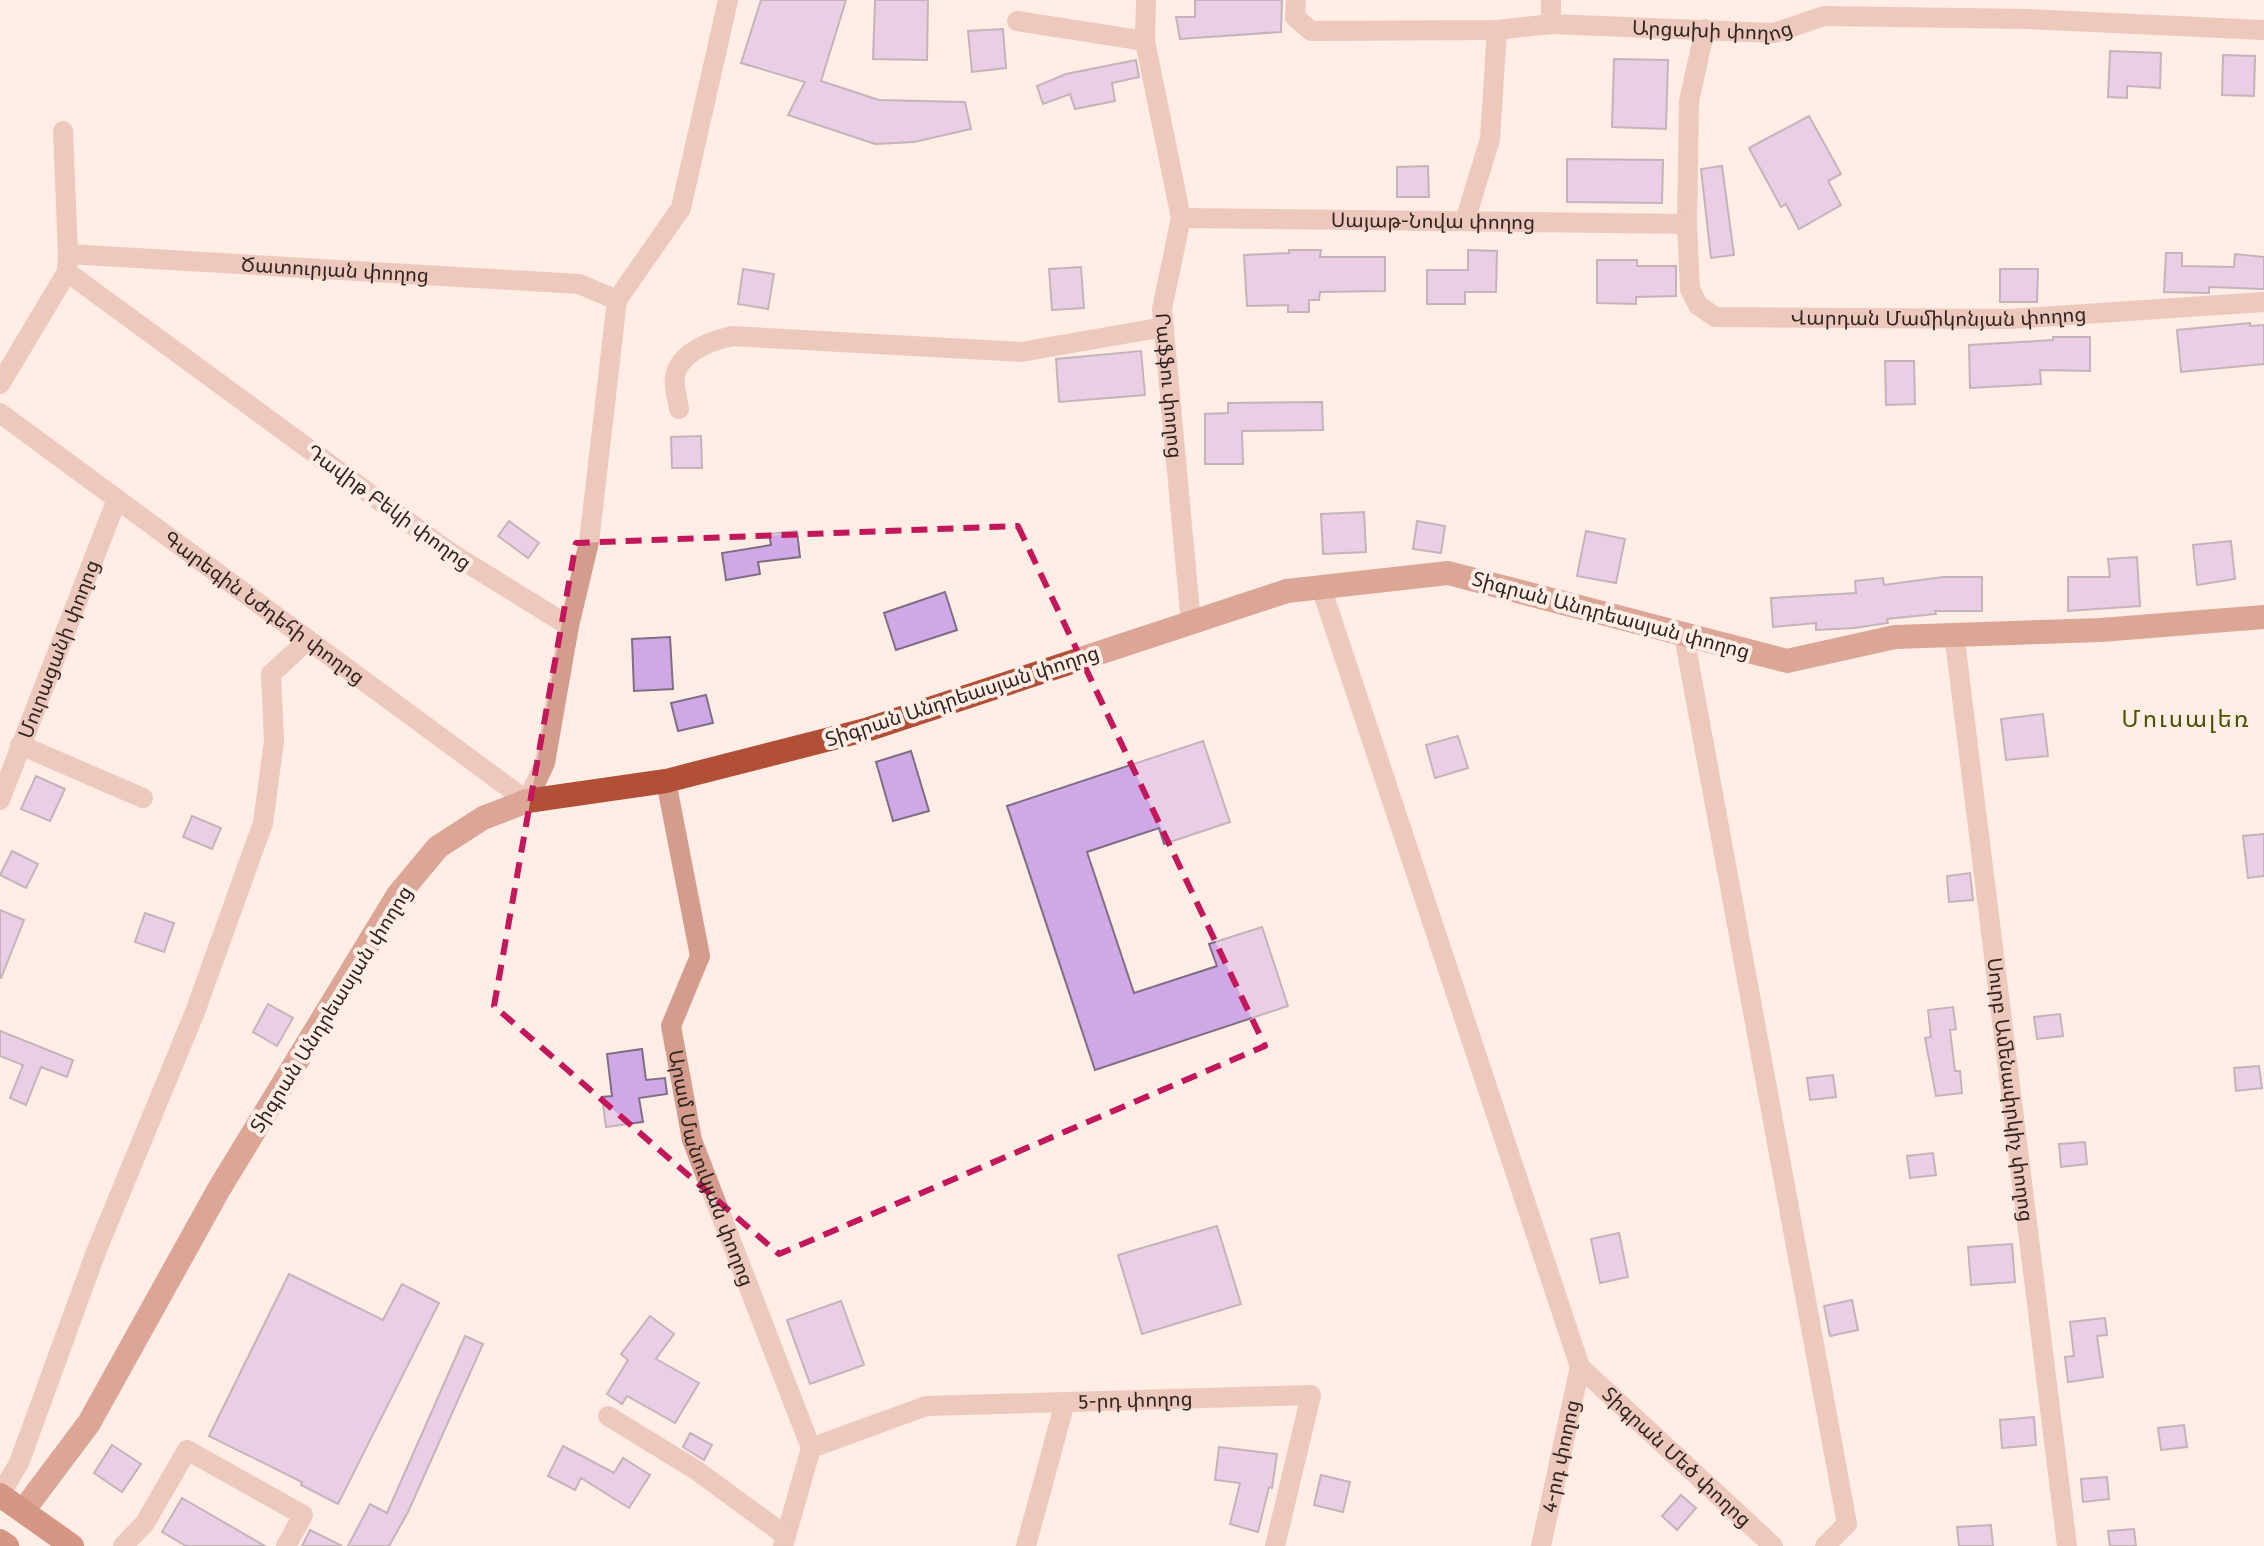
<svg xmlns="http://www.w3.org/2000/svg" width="2264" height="1546" font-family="'Fira Sans','Noto Sans Armenian',sans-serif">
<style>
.building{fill:#d0a8e6;stroke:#7d6f84;stroke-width:2}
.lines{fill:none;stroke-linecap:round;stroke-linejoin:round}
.minor{stroke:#d49c8d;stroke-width:20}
.major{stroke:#b25037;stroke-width:24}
.highway{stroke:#a32f0d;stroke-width:24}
.marked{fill:none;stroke:#c2185b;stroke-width:6;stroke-dasharray:16 10;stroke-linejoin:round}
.labels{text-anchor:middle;stroke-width:8;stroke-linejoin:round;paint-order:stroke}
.street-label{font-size:20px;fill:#302521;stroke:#ffede6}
.quarter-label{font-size:24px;letter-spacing:2px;fill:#495500;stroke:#ffede6}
</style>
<rect width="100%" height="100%" fill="#ffede6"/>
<g class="building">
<path d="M761,0H846L821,81L879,100L965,102L971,129L914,142L875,144L788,115L805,82L741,63Z"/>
<path d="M875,0H928L927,60L873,59Z"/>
<path d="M1195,0H1282L1281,32L1180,39L1176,17H1195Z"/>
<path d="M1003,29L1006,68L972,72L968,31Z"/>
<path d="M2110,51L2161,53L2160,88L2127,86V98L2108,97Z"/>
<path d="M2223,55L2255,56L2254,96L2222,95Z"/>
<path d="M1614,59L1668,60L1666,129L1612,127Z"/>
<path d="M1136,60L1139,77L1112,83L1115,101L1075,109L1070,94L1043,104L1037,86L1066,74Z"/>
<path d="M1809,116L1841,174L1828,181L1841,205L1799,229L1786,204L1781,207L1749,148Z"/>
<path d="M1567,159L1663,160L1662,203L1567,202Z"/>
<path d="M1428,166L1429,197H1397V167Z"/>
<path d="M1722,166L1734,255L1711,258L1701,169Z"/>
<path d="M1289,250H1321L1320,257H1385V291L1320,292L1319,300H1309V312H1288V305L1247,306L1244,255L1289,253Z"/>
<path d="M1468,250L1497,251L1496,292H1465V304H1427V270H1468Z"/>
<path d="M2166,253H2182V266L2234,267L2235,254L2264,257V289L2209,287V293L2164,292Z"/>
<path d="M1597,260H1637V266H1676V296L1636,297V304L1597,303Z"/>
<path d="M1081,267L1084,308L1052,310L1049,269Z"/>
<path d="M743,269L774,274L768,309L738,304Z"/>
<path d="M2000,269H2038L2037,302H2000Z"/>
<path d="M2250,323V326L2264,325V364L2181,372L2177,330Z"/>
<path d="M2053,337H2090V371L2040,370L2041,384L1970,388L1969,345L2053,340Z"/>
<path d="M1141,351L1145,395L1059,402L1056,359Z"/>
<path d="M1885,361H1914L1915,404L1886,405Z"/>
<path d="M1322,402L1323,430L1242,431L1243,464H1205V414L1228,413V403Z"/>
<path d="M701,436L702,468H672L671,437Z"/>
<path d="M1364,512L1366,552L1323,554L1321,514Z"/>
<path d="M509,521L539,543L528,558L498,536Z"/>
<path d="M1417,521L1445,526L1441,553L1413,549Z"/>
<path d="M797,531L800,557L758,562L760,574L726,580L722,553L771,545L769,534Z"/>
<path d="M1586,531L1625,539L1616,583L1577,576Z"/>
<path d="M2231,541L2235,579L2197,585L2193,545Z"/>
<path d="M2137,557L2140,606L2068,611V577H2110L2108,559Z"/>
<path d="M1943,577H1982V611H1935L1936,614L1887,619L1888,623L1854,628L1816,630V623L1773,627L1771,598L1856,593L1855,581L1883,578L1884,585Z"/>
<path d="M945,592L957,630L896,650L884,613Z"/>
<path d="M670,637L673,689L634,691L632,639Z"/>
<path d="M706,695L713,723L678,731L671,703Z"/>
<path d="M2043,714L2048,756L2006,760L2001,719Z"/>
<path d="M1458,736L1468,768L1435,778L1426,745Z"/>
<path d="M1203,741L1230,822L1164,844L1159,828L1087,852L1134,993L1217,966L1209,944L1262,927L1288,1006L1095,1070L1007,806Z"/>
<path d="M911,751L929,811L893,821L876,762Z"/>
<path d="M36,776L65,789L50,821L21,809Z"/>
<path d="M192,816L221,828L212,849L183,837Z"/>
<path d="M2264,834V876L2248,878L2243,836Z"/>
<path d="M12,851L38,864L26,888L0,875Z"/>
<path d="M1970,873L1973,900L1949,902L1947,876Z"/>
<path d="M0,910L24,920L1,978H0Z"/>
<path d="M145,913L174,923L164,952L135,942Z"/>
<path d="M268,1004L293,1018L277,1046L253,1032Z"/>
<path d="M1953,1007L1956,1029L1950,1030L1955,1071H1960L1962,1093L1936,1096L1925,1038L1931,1037L1928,1010Z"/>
<path d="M2060,1014L2063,1036L2037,1039L2034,1017Z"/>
<path d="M0,1031L73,1060L67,1077L41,1067L26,1105L10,1098L23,1065L0,1056Z"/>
<path d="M642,1049L646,1080L665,1078L667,1094L639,1098L643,1122L606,1127L602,1097L612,1096L607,1054Z"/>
<path d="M2259,1066L2262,1088L2236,1091L2234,1068Z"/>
<path d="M1833,1075L1836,1097L1810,1100L1807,1078Z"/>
<path d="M2085,1142L2087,1164L2061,1167L2059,1144Z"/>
<path d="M1933,1153L1936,1175L1910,1178L1907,1156Z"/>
<path d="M1217,1226L1241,1304L1142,1334L1118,1255Z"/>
<path d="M1619,1233L1628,1277L1600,1283L1591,1239Z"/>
<path d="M2012,1244L2015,1282L1971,1285L1968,1247Z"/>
<path d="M289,1274L383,1320L402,1284L439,1303L338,1504L301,1485L302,1482L209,1436Z"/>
<path d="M1852,1300L1858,1330L1830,1336L1824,1306Z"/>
<path d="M841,1301L864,1365L810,1384L787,1320Z"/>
<path d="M650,1316L674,1334L656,1359L699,1383L675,1423L627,1396L622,1404L607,1394L628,1360L621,1354Z"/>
<path d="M2105,1318L2107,1335L2097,1336L2103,1377L2068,1382L2065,1357L2074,1356L2070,1322Z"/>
<path d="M465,1336L483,1344L408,1512L389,1546H348L370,1504L387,1513Z"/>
<path d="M2034,1417L2036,1445L2002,1448L2000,1420Z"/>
<path d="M2184,1425L2187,1447L2161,1450L2158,1428Z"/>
<path d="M690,1433L712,1445L704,1460L683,1447Z"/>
<path d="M112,1445L141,1464L122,1492L94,1473Z"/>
<path d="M563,1446L614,1473L623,1458L650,1475L629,1508L581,1478L575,1490L548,1476Z"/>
<path d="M1219,1447L1277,1454L1272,1488L1269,1487L1258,1532L1230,1524L1240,1483L1215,1480Z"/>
<path d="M1321,1475L1350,1482L1343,1512L1314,1505Z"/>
<path d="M2107,1477L2109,1499L2083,1502L2081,1479Z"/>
<path d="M1681,1495L1696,1508L1677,1530L1662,1516Z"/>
<path d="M182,1498L265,1546H186L162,1532Z"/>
<path d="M1991,1525L1993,1546H1959L1957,1527Z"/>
<path d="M2134,1529L2136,1546H2110L2108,1531Z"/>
<path d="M310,1530L342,1546H302Z"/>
</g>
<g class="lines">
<g class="minor">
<path id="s1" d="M1296,0L1295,17L1311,31L1497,30L1551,24L1774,33L1824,16L2029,19L2264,30"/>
<path id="s2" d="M1017,21L1145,41L1181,218L1162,309L1191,623"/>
<path d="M1551,24V0"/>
<path id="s3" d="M1705,29L1689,101L1687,224L1690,289L1698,305L1715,317L2008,319L2264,302"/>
<path d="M1145,41L1146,0"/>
<path d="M63,131L68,254"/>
<path id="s4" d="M1181,218L1687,224"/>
<path d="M1465,221L1490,139L1497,30"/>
<path id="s5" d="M0,384L67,272L68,254L579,284L617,300"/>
<path d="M679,409C678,400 673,386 675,376C680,351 711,341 732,336L1021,352L1164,327"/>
<path id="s6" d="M0,413L527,801L545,763L569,626L448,551L67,272"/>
<path id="s7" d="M1321,587L1580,1367L1773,1546"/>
<path d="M569,626L589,542L617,300L681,208L728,0"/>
<path id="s8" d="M1954,633L2067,1546"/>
<path d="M1684,636L1847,1524L1825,1546"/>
<path d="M20,745L143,798"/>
<path id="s9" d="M666,781L700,956L671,1026L692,1140L811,1448L783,1546"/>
<path id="s10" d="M0,800L117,499"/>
<path d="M608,1416L696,1470L786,1536"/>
<path id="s11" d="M811,1448L926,1406L1311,1395L1275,1546"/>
<path d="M0,1495L19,1463L96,1252L195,1012L263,823L274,741L271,674L308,640"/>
<path d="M123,1546L145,1523L187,1450L303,1515L286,1546"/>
<path d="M1026,1546L1065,1402"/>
<path id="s12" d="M1541,1546L1580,1367"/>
</g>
<path class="major" d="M23,1511L89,1423L219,1189L398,895L438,847L483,818L527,801L666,781L869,729L1287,591L1448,573L1787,661L1895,637L2101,630L2264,617"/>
<g class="highway">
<path d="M0,1495L72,1546"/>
<path d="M0,1541L7,1546"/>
</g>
</g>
<path d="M0 0H2264V1546H0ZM1018,526L1265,1046L779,1254L494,1006L576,543Z" fill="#ffede6" fill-opacity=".55" fill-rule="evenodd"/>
<path class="marked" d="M1018,526L1265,1046L779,1254L494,1006L576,543Z"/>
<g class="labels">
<g class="street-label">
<text dy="7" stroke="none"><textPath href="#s1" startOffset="440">Արցախի փողոց</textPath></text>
<text dy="7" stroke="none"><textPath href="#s4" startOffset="252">Սայաթ-Նովա փողոց</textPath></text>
<text dy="7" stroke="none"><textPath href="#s5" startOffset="416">Ծատուրյան փողոց</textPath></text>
<text dy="7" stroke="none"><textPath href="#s3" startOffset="524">Վարդան Մամիկոնյան փողոց</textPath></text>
<text dy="7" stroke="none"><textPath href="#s2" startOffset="480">Րաֆֆու փողոց</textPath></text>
<text transform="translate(389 507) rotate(36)" y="7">Դավիթ Բեկի փողոց</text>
<text dy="7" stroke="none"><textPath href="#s6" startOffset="328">Գարեգին Նժդեհի փողոց</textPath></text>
<text transform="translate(1611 615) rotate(15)" y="7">Տիգրան Անդրեասյան փողոց</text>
<text dy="7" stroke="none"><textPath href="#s10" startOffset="162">Մուրացանի փողոց</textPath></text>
<text transform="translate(962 696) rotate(-18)" y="7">Տիգրան Անդրեասյան փողոց</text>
<text transform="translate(331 1009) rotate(-58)" y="7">Տիգրան Անդրեասյան փողոց</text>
<text dy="7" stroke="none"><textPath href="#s8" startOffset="460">Սուրբ Ամենափրկիչ փողոց</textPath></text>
<text dy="7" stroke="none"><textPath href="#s9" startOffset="402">Արամ Մանուկյան փողոց</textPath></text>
<text dy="7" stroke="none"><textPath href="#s11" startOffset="332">5-րդ փողոց</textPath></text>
<text dy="7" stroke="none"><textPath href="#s12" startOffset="92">4-րդ փողոց</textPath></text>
<text dy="7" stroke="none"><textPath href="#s7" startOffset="954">Տիգրան Մեծ փողոց</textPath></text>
</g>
<g class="quarter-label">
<text x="2186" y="727">Մուսալեռ</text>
</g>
</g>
</svg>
